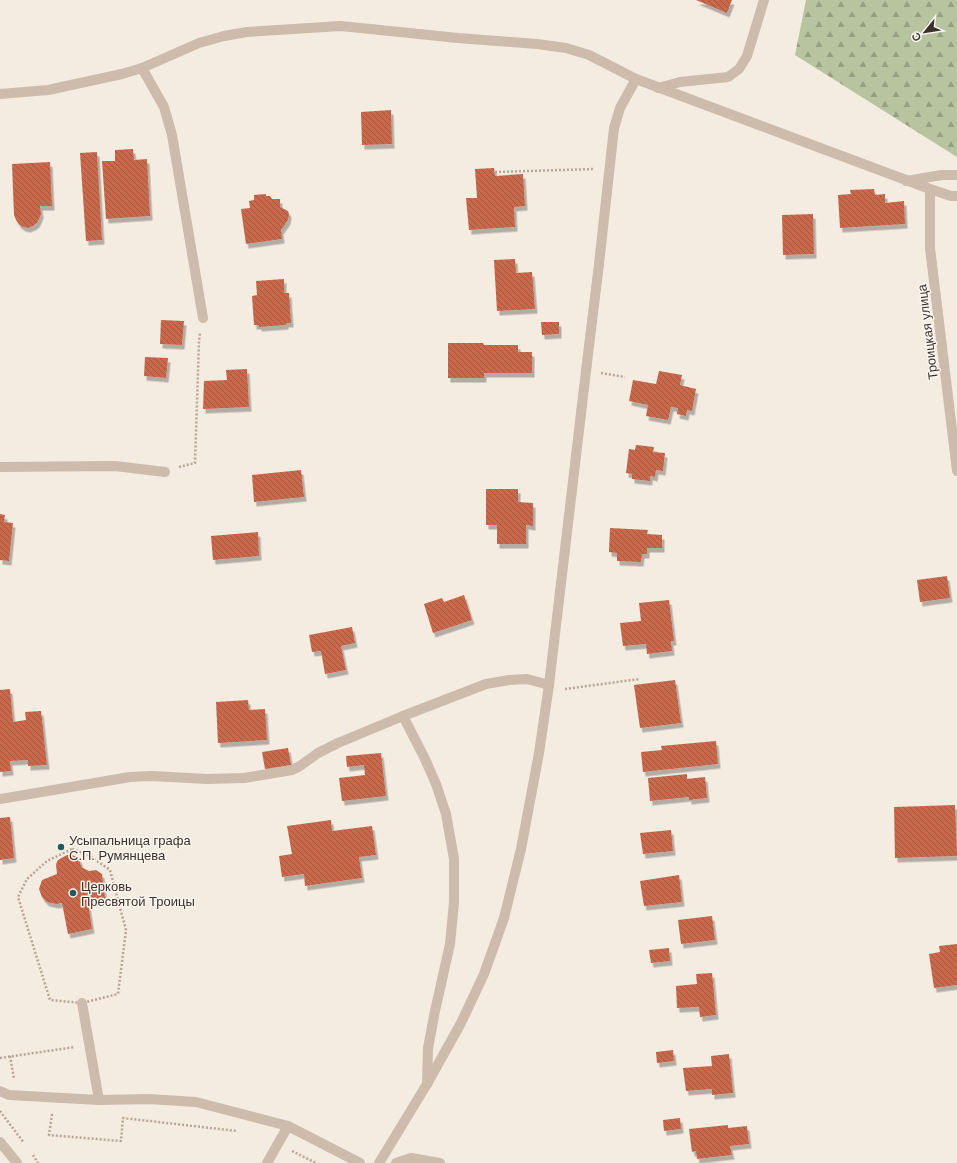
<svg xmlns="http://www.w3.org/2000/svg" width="957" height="1163" font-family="Helvetica,sans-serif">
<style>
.forest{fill:url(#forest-firs)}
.building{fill:url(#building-back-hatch);filter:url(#shadow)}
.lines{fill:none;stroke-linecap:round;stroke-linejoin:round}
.path{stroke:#b9a596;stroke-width:2.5;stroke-dasharray:2 2;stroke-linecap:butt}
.lane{stroke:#cdbbac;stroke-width:10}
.street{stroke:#cdbbac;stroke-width:10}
.poi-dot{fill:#1f5a5e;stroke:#fbf5ee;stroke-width:1.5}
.labels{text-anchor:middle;stroke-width:3;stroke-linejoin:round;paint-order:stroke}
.street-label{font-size:13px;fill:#3b302b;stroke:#fbf5ee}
.poi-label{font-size:13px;fill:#3b302b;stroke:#fbf5ee;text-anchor:start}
</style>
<defs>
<pattern id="forest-firs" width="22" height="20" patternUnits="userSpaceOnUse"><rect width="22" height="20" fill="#b8c4a0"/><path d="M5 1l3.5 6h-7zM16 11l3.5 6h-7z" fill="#97a083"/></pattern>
<pattern id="building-back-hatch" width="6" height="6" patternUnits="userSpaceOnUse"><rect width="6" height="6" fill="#c8694b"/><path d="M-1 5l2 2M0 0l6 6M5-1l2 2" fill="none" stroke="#a4573f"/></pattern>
<filter id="shadow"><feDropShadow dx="2.5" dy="4.5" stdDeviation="0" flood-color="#0004"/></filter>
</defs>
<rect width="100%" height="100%" fill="#f4ebe1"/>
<path class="forest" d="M806,0H957V157L795,55Z"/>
<g class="building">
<path d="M696,0H732L727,13Z"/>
<path d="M391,110L392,144L362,145L361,112Z"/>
<path d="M133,149L134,160L147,159L150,216L106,219L102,161H115V150Z"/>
<path d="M97,152L102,240L86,241L80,153Z"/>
<path d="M50,162L52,206H40L41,214L39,219L37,223L33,226L28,228L23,227L19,224L16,220L14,215L12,164Z"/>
<path d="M494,168L495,176L523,174L525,206L514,207L515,227L469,230L466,198H477L475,169Z"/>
<path d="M874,189L875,195L885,194V203L904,201L905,224L840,228L838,195L851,194L850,190Z"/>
<path d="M266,194V196H270L272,199H280V207L288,211L289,214L288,220L281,230L282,239L246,244L241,209L250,208L249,201L254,200V195Z"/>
<path d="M813,214L814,254L783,255L782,215Z"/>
<path d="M515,259L516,273L532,272L535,309L497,311L494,260Z"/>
<path d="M284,279V293H289L291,323H286V325L259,327V325H254L252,296L257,295L256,281Z"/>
<path d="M161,320L184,321L182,345L160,344Z"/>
<path d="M541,322H559V334L542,335Z"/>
<path d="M448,343H483L484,345H518V352H532V373H484V378H448Z"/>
<path d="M145,357L168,358L166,378L144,376Z"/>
<path d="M247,369L249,407L203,409L204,381L227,380L226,370Z"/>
<path d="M659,371L682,375L680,385L696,389L692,411L687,410L686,416L677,414L678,408L671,407L668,420L646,416L648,405L629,401L633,380L656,384Z"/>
<path d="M636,445L654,447L653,452L665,453L663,471L656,470L655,477L650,476V481L632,479V474L626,473L629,449L635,450Z"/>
<path d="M301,470L304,497L254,502L252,475Z"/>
<path d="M486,489H518V502L533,503V526L526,525V544H497V525H486Z"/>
<path d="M0,514L5,515L4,522L13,523L9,561L0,560Z"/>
<path d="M610,528L648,530L647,534L662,535V548H647V554H642L641,562L617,561V553L609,552Z"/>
<path d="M258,532L259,556L213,560L211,536Z"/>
<path d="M947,576L950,598L920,602L917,580Z"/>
<path d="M464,595L472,620L433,633L424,604L442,598L444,602Z"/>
<path d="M669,600L674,641H671L672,651L647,654L646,644L623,646L620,623L641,621L639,603Z"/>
<path d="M352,627L355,643L341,646L346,670L325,674L321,651L312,652L309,635Z"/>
<path d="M675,680L681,723L640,728L634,685Z"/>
<path d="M10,689L13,722L26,720L25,712L41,711L47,765L28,766V760L10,761L11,771L0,772V690Z"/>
<path d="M248,700L249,710L265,709L267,740L218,743L216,702Z"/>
<path d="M716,741L718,764L643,772L641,752L662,750L661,746Z"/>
<path d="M288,748L291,765L265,769L262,752Z"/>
<path d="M381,753L386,796L342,801L339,778L365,775L364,765L347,767L346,756Z"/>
<path d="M687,774V779L705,777L707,798L689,800V797L650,801L648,778Z"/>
<path d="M955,805L957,856L895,858L894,807Z"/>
<path d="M10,817L14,858L0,860V818Z"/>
<path d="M331,820L332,831L372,826L376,855L359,857L362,878L305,886L304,874L282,877L279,856L292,854L287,826Z"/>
<path d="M671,830L673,851L643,854L640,833Z"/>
<path d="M67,855H72L77,857L80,860L81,867L89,871L96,870L102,874L105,899L88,903L92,929L68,934L62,903L56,904L47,902L42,897L39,889L42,880L57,874L56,864L58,860Z"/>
<path d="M679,875L682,902L644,906L640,881Z"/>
<path d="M712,916L715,940L681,944L678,920Z"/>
<path d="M957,944V985L934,988L929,954L940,952L939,946Z"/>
<path d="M669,948L670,961L651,963L649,950Z"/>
<path d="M712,973L716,1015L700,1017L699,1007L677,1008L676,986L697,984L696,974Z"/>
<path d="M673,1050L674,1061L657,1063L656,1052Z"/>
<path d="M729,1054L733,1093L712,1095V1089L686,1091L683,1068L712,1066L711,1056Z"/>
<path d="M680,1118L681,1129L664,1131L663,1120Z"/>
<path d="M728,1125V1128L747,1126L749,1144L730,1146L732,1155L697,1159L696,1151L692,1152L689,1129Z"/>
</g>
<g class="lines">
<g class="path">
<path d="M495,172L594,169"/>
<path d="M601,373L625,377"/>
<path d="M179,467L195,463L199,341L200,333"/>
<path d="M565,689L640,679"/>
<path d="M72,849L90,856L110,870L126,930L118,994L82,1003L50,1000L18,897L27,879L47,861Z"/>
<path d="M10,1056L14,1079"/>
<path d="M0,1058L75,1047"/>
<path d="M0,1111L24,1143"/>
<path d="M52,1114L49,1135L121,1141L123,1118L237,1131"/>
<path d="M292,1151L316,1163"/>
<path d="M33,1155L38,1163"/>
</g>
<g class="lane">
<path d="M142,68L164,107L172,135L203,318"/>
<path d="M658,88L680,82L728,77L739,69L747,56L764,0"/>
<path d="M0,94L48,90L122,74L142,68L199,43L224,36L247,32L341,26L458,38L537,44L566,48L589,55L636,79"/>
<path d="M906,181L942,175H957"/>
<path d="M930,189L951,196H957"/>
<path d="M0,467L115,466L165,472"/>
<path d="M403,716L425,759L436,784L446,814L454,859V902L450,944L435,1011L428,1048L427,1084"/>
<path d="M0,799L130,777L152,776L207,779L244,778L292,770L300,766L318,753L338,743L403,716L486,684L509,680L527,679L549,685"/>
<path d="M82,1003L99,1100"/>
<path d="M0,1091L9,1095L99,1100L149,1099L196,1102L288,1126L360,1163"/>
<path d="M267,1163L288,1126"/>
</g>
<g class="street">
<path d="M0,1142L17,1163"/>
<path d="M379,1163L427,1084L461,1023L484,974L504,918L521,849L539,753L549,685L586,371L599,264L614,128L620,108L636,79L930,189V248L957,471"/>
<path d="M396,1163L411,1158L440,1163"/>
</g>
</g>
<g class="poi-dot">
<circle cx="61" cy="847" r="4"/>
<circle cx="73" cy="893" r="4"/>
</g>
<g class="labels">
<g class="street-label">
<text transform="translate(927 332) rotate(-97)" y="5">Троицкая улица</text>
</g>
<g class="poi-label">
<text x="69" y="845">Усыпальница графа<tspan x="69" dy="15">С.П. Румянцева</tspan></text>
<text x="81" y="891">Церковь<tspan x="81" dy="15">Пресвятой Троицы</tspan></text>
</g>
</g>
<g transform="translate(925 32) rotate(240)" stroke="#fbf5ee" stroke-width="3" paint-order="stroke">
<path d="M0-3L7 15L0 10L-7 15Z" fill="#3b302b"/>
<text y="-6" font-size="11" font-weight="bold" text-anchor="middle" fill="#3b302b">С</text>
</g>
</svg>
